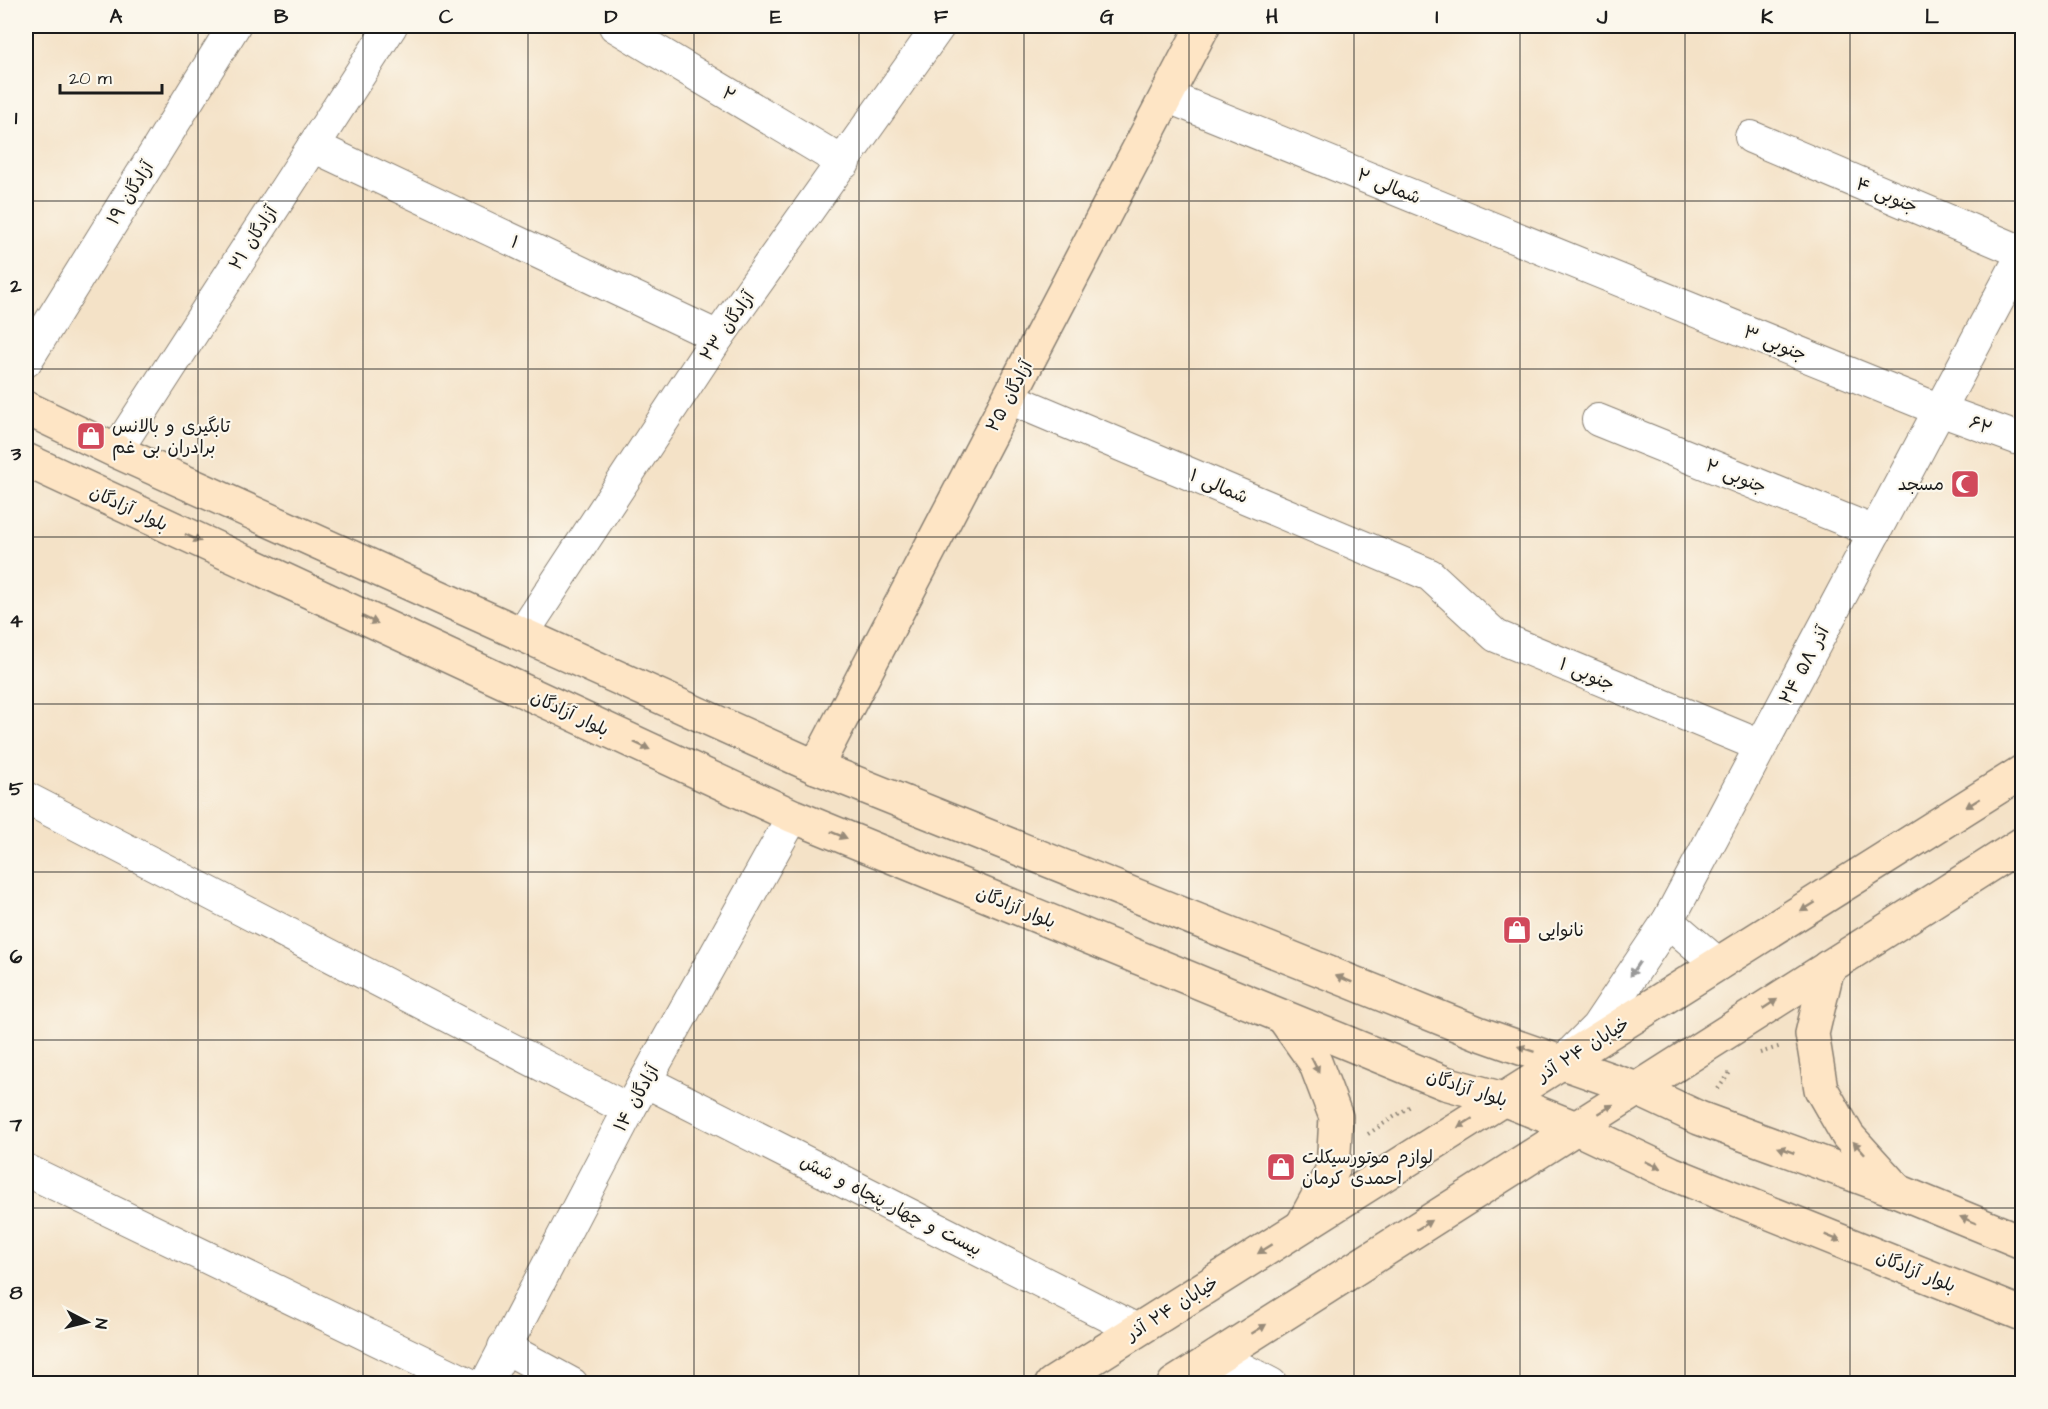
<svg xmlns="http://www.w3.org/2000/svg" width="2048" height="1409" font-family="'Architects Daughter','Playpen Sans Arabic',sans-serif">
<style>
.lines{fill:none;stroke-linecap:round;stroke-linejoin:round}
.street-casing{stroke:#887f72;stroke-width:34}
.secondary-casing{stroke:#887f72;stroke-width:36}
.path{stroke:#887f72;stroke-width:4;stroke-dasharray:1.5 4.5;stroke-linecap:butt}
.street{stroke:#fff;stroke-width:32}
.secondary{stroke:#fee5c5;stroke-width:33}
.oneway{fill:#988b79}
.oneway2{fill:#999}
.grid{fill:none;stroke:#1c1c1c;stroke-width:1.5;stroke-opacity:0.55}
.labels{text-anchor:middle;stroke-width:4.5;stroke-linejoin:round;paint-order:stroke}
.street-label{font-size:18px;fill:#1c1c1c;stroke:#fbf7ec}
.poi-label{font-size:18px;fill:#1c1c1c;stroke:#fbf7ec;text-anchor:start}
.neatline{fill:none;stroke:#1c1c1c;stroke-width:2}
.grid-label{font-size:20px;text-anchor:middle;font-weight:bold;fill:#1c1c1c}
</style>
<rect width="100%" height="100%" fill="#fbf7ec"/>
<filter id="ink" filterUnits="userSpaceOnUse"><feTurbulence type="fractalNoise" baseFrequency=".0167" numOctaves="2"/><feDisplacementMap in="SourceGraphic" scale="12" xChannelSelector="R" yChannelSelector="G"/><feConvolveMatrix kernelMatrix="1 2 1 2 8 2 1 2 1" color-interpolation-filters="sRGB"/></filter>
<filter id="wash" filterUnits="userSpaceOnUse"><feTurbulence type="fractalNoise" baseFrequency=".008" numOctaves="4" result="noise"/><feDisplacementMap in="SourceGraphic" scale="24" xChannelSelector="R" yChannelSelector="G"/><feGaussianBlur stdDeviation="1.35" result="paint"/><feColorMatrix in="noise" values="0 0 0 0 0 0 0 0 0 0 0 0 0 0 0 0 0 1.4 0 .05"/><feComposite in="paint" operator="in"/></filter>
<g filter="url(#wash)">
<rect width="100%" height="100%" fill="#f4e2c7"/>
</g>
<g filter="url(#ink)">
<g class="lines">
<g class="street-casing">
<g id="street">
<path d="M615,26L844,163"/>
<path d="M1166,96L1940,410L2022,440"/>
<path d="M1751,137L2022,252"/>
<path d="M313,146L718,337"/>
<path d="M26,361L234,26"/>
<path d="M1009,398L1430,575L1496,636L1761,746"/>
<path d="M1598,420L1875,532"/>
<path d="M116,451L391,26"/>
<path d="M523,633L718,337L939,26"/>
<path d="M26,798L629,1110"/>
<path d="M1668,921L1718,964"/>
<path d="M1574,1050L1597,1027L1668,921L2022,255"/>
<path d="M645,1081L1137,1330"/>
<path d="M26,1170L469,1384"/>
<path d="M504,1347L572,1384"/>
<path d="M1217,1356L1271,1384"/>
<path d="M486,1384L629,1110L793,816"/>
</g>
</g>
<g class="secondary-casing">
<g id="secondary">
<path d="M26,408L116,451L816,767L1478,1033L1637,1089L1699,1118L1898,1191L2022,1242"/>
<path d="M26,460L793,816L1445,1083L1503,1099L1576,1128L1671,1173L2022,1314"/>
<path d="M816,767L1203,26"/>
<path d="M1828,967L1812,1034L1821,1089L1848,1136L1895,1188"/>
<path d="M1283,1017L1315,1062L1336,1117L1333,1169L1303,1224"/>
<path d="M1052,1384L2022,772"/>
<path d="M1174,1384L2022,844"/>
</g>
</g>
<g class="path">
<path d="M1760,1053L1781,1046"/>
<path d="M1718,1089L1731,1071"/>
<path d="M1368,1134L1412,1105"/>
</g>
<use href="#street" class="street"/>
<use href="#secondary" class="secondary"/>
</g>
<defs><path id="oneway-solid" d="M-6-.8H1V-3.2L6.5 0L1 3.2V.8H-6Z" transform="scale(1.5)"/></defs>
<g class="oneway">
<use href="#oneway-solid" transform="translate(193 538) rotate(25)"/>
<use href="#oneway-solid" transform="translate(370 620) rotate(25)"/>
<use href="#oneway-solid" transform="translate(642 746) rotate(25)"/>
<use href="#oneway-solid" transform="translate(1973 803) rotate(148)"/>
<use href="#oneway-solid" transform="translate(839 835) rotate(22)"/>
<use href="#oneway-solid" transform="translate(1808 907) rotate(148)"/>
<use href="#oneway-solid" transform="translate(1344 979) rotate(-158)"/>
<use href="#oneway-solid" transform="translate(1770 1004) rotate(-33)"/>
<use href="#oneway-solid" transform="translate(1526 1049) rotate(-162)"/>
<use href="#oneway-solid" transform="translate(1315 1065) rotate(64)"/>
<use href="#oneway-solid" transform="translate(1606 1109) rotate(-32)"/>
<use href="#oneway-solid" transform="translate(1465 1123) rotate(148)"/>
<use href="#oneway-solid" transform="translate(1859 1148) rotate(-132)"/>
<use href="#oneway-solid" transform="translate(1786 1150) rotate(-160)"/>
<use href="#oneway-solid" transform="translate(1653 1165) rotate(25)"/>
<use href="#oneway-solid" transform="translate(1968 1220) rotate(-158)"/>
<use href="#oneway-solid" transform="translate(1424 1225) rotate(-32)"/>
<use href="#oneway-solid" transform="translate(1833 1238) rotate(22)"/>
<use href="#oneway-solid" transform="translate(1265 1249) rotate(148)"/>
<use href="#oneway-solid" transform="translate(1259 1329) rotate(-32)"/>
</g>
<use class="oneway2" href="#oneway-solid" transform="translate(1635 969) rotate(124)"/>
</g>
<path class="grid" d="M198,26V1384M363,26V1384M528,26V1384M694,26V1384M859,26V1384M1024,26V1384M1189,26V1384M1354,26V1384M1520,26V1384M1685,26V1384M1850,26V1384M26,201H2022M26,369H2022M26,537H2022M26,704H2022M26,872H2022M26,1040H2022M26,1208H2022"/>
<defs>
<g id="shop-square" transform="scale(1.5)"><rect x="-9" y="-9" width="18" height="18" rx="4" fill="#d1495b" stroke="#fbf7ec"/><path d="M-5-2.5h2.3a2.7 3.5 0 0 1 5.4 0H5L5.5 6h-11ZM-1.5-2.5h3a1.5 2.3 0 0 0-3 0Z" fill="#fff"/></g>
<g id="mosque-square" transform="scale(1.5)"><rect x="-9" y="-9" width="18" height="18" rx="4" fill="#d1495b" stroke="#fbf7ec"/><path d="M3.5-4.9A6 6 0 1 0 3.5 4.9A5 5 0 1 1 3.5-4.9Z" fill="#fff"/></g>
</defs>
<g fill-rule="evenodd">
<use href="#shop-square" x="91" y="436"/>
<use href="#mosque-square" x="1965" y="484"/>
<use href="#shop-square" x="1517" y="930"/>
<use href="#shop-square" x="1281" y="1167"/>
</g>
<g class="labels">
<g class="street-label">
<text transform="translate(729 94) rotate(31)" y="6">۲</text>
<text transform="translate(1389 186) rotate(22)" y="6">۲ شمالی</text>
<text transform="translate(130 193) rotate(-58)" y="6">آزادگان ۱۹</text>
<text transform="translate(1887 195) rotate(23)" y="6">۴ جنوبی</text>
<text transform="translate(253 238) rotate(-57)" y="6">آزادگان ۲۱</text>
<text transform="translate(515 242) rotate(25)" y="6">۱</text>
<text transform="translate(727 326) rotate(-55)" y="6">آزادگان ۲۳</text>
<text transform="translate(1775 343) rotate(22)" y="6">۳ جنوبی</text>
<text transform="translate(1009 396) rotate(-62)" y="6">آزادگان ۲۵</text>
<text transform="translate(1981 425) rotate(20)" y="6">۶۲</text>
<text transform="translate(1736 476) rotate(22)" y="6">۲ جنوبی</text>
<text transform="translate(1219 486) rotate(23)" y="6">۱ شمالی</text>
<text transform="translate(129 508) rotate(25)" y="6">بلوار آزادگان</text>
<text transform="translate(1804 665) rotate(-62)" y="6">۲۴ آذر ۵۸</text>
<text transform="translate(1587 674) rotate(23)" y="6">۱ جنوبی</text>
<text transform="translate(570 713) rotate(25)" y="6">بلوار آزادگان</text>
<text transform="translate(1016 907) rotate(22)" y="6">بلوار آزادگان</text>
<text transform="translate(1583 1049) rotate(-32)" y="6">خیابان ۲۴ آذر</text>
<text transform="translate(1467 1088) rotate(18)" y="6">بلوار آزادگان</text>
<text transform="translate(636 1098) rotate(-61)" y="6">آزادگان ۱۴</text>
<text transform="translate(891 1205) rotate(27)" y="6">بیست و چهار پنجاه و شش</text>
<text transform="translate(1916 1271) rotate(22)" y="6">بلوار آزادگان</text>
<text transform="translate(1172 1308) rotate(-32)" y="6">خیابان ۲۴ آذر</text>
</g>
<g class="poi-label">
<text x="112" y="432">تابگیری و بالانس<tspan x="112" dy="21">برادران بی غم</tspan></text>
<text x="1944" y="490" text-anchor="end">مسجد</text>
<text x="1538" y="936">نانوایی</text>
<text x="1302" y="1163">لوازم موتورسیکلت<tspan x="1302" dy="21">احمدی کرمان</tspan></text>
</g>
</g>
<rect width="2048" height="1409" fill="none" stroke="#fbf7ec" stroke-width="66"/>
<g transform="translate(87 1322) rotate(97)" stroke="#fbf7ec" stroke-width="4.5" paint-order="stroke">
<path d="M0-4.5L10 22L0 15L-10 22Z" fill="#1c1c1c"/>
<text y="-9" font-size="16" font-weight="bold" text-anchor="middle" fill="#1c1c1c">N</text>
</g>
<path d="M60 84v9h102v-9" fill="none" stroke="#1c1c1c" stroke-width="3"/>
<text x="69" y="84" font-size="18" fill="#1c1c1c" stroke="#fbf7ec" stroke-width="4.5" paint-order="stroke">20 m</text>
<rect x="33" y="33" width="1982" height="1343" class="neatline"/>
<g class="grid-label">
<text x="116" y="23">A</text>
<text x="281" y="23">B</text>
<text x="446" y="23">C</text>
<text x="611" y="23">D</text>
<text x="776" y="23">E</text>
<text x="941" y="23">F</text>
<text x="1107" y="23">G</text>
<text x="1272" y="23">H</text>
<text x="1437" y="23">I</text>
<text x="1602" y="23">J</text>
<text x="1767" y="23">K</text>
<text x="1932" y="23">L</text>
<text x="16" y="124">1</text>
<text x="16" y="292">2</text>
<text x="16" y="460">3</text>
<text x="16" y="627">4</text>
<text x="16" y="795">5</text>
<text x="16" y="963">6</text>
<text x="16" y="1131">7</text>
<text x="16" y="1299">8</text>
</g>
</svg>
